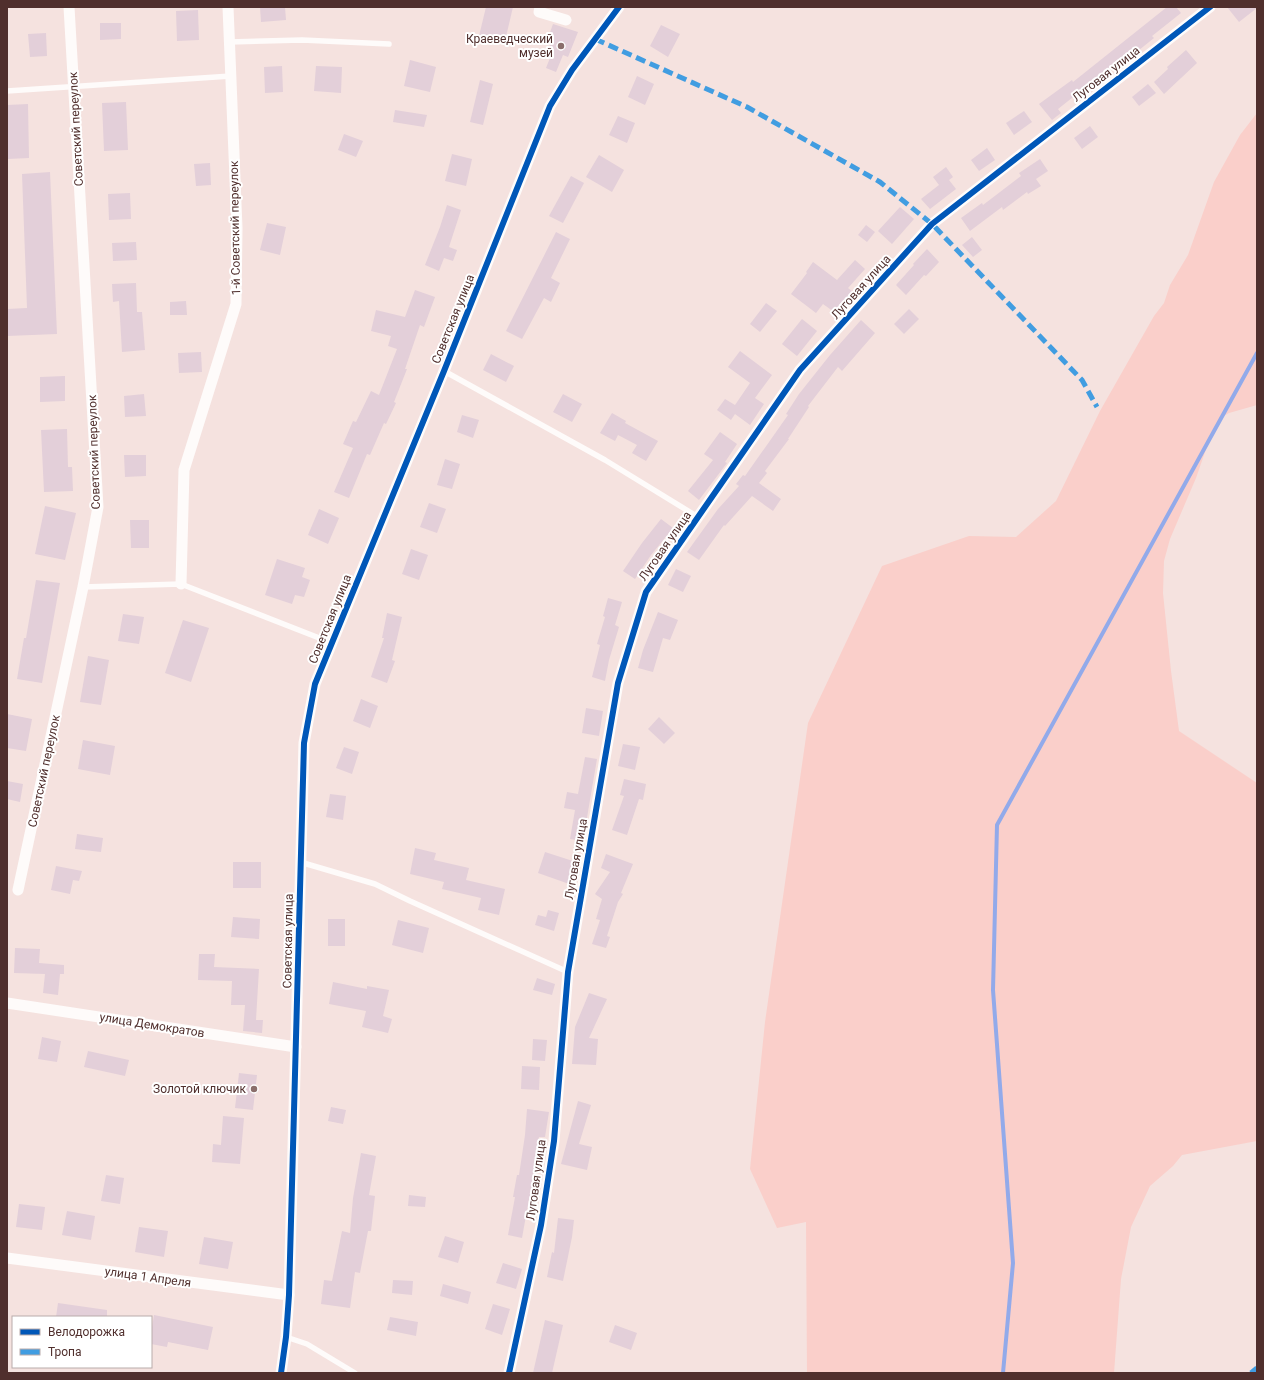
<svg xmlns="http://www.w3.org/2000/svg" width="1264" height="1380" font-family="Roboto,sans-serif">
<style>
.green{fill:#facfca}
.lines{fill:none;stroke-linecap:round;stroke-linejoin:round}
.stream{stroke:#92aaea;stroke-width:4}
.building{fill:#e3cfd9}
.lane{stroke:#fefbfa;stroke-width:5.5}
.street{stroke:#fefbfa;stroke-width:11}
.quiet{stroke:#419de1;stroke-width:5;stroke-dasharray:10 5;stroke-linecap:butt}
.cycleway-casing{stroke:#fff;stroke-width:8}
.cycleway{stroke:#0057b8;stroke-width:6}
.poi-dot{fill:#8a6e6b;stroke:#fff;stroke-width:1.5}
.labels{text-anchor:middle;stroke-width:4;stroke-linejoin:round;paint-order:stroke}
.poi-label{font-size:12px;fill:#502f2d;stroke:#fff;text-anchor:end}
.street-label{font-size:12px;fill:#502f2d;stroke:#fff}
</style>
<rect width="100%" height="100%" fill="#f5e2df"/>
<path class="green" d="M1257,113V405L1229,413L1222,417L1211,435L1196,478L1170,539L1164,561L1163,593L1171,671L1179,731L1257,783V1141L1182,1155L1173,1166L1150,1186L1131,1227L1121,1279L1114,1373H807L806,1222L777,1228L750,1169L765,1022L808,723L882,566L969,536L1016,537L1056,501L1100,411L1154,316L1164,303L1170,285L1188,255L1214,182L1240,135Z"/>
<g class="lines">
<path class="stream" d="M1003,1373L1013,1263L993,990L997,825L1257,353"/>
</g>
<g class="building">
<path d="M260,7H285L286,20L261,22Z"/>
<path d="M486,7H513L505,41L479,36Z"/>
<path d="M1167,7H1176L1181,13L1152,36L1154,38L1129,58L1126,55L1058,109L1061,113L1052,120L1039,104L1072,80L1073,82Z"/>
<path d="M1227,7H1257V8L1239,22Z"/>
<path d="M198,10L199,40L177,41L176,11Z"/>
<path d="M100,23H121V39L100,40Z"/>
<path d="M553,24L578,32L568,57L563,55L556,72L546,68L552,53L548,51L552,40L548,38Z"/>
<path d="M661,25L680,34L668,57L650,46Z"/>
<path d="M46,33L47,56L30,57L28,34Z"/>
<path d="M1186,50L1197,63L1164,94L1154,82L1168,69L1167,67Z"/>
<path d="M410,60L436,67L430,92L404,86Z"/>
<path d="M282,66L283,92L265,93L264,67Z"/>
<path d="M316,66L342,67L341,93L314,91Z"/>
<path d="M637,76L654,84L645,105L628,97Z"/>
<path d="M480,80L493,84L483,125L470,122Z"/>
<path d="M1148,84L1156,93L1139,106L1132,97Z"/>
<path d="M126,102L128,150L104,151L102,103Z"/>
<path d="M28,104L29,158L8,159L7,105Z"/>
<path d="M395,110L427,115L424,127L393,122Z"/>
<path d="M1024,111L1032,122L1014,135L1006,123Z"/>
<path d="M618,116L635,123L627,143L609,135Z"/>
<path d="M1090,126L1098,137L1082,149L1074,138Z"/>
<path d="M344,134L363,141L356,157L338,150Z"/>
<path d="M987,148L995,160L979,171L971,160Z"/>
<path d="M452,154L472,159L466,186L445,181Z"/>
<path d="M599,155L624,170L612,192L586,177Z"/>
<path d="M1040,159L1048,171L1036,179L1041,186L1028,194L1027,192L1003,210L1002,207L970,231L961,218L982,203L983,205L1021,176L1019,173Z"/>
<path d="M210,163L211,185L196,186L194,164Z"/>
<path d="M946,167L953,177L949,180L956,189L930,209L921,199L939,185L933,177Z"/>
<path d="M50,172L57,334L7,336V309L27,308L22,174Z"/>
<path d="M571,176L584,183L563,223L549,216Z"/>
<path d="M130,193L131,219L109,220L108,194Z"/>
<path d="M447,205L461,210L449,247L457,250L453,261L444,258L439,271L425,265L440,227Z"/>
<path d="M900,207L914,219L892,244L878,231Z"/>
<path d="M267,223L286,227L280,255L260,250Z"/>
<path d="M866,225L875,232L867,242L858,235Z"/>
<path d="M556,232L570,239L551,278L560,283L551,302L544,298L522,339L506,331Z"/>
<path d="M972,237L982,250L973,257L962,245Z"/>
<path d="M136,242L137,260L113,261L112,243Z"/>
<path d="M927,249L939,262L926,276L924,275L906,295L896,285L914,265L913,264Z"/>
<path d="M855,260L865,269L848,288L853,292L837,314L823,304L816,313L791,294L807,273L806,272L813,262L837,280Z"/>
<path d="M136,283L137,312H142L145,350L122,352L119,301L113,302L112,284Z"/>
<path d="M415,290L435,297L424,327L420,325L405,369H407L394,402L396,403L386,424L384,423L370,455L367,454L349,498L334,492L353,448L343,444L353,421L356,422L371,391L379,395L397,349L388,346L391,336L371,331L376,310L405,317Z"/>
<path d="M186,301L187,315H170V302Z"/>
<path d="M766,303L777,311L760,332L750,324Z"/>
<path d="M909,309L919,319L904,334L894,324Z"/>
<path d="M802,319L817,331L797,356L782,344Z"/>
<path d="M861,320L875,333L842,371L838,367L808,406L809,407L788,439H789L765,471L767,473L759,483L781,499L773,511L752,496L725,526L724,525L699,560L687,552L718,509L739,486L736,484L743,475L745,476L788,415L786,414L799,394L830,355Z"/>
<path d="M740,351L772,375L755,398L764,404L750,425L735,414L731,420L717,410L725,399L735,405L750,383L728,367Z"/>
<path d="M201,352L202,372L179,373L178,353Z"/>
<path d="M491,354L514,366L506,382L483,370Z"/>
<path d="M65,376V401L40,402V377Z"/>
<path d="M144,394L146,416L125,417L124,396Z"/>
<path d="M563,394L582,404L572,422L553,412Z"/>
<path d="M612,413L626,421L625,423L658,441L646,461L632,453L637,445L618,435L615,441L600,433Z"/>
<path d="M462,415L479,420L473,438L457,432Z"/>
<path d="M67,429L68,467H72L73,491L44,492L41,430Z"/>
<path d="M720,432L737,444L725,462L727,463L721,471L699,500L688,491L713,460L704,454Z"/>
<path d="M124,455H146V476L125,477Z"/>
<path d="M445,459L460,464L452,489L437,485Z"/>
<path d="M429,503L446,509L437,533L420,527Z"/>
<path d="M45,506L76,513L65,560L35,554Z"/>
<path d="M319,509L339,518L328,544L308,535Z"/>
<path d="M661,519L673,528L651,555L635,579L623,571L642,543Z"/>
<path d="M130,520H149V548H131Z"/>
<path d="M411,549L428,555L419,580L402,574Z"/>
<path d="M277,559L305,568L302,577L310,580L304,597L295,595L292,604L265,595Z"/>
<path d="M676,569L691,576L683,592L668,585Z"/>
<path d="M36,580L60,583L42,683L17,679L24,638H26Z"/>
<path d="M608,598L622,602L615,625L619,627L609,660L605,681L592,677L600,645L597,644L605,617L603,616Z"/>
<path d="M658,612L678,620L670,640L663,638L653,672L638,668L643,650Z"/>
<path d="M387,613L402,617L392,660L395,661L387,683L371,677L384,638H382Z"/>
<path d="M123,614L144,617L139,644L118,641Z"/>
<path d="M183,620L209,628L191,682L165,673Z"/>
<path d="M88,656L109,660L101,705L80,702Z"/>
<path d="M361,699L378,706L370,728L353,721Z"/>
<path d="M586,708L603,711L599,736L582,733Z"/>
<path d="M7,714L32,719L26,751L7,748Z"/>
<path d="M659,717L675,733L664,744L648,729Z"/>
<path d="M83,740L115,746L110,775L78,769Z"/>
<path d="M623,744L640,747L635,770L618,766Z"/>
<path d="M344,747L359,752L352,774L336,768Z"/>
<path d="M585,757L597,759L583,841L570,839L575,810L564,808L567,792L578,794Z"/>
<path d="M624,779L646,784L643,800L639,799L627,835L612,830L624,796L620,795Z"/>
<path d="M7,781L23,784L20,802L7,799Z"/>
<path d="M330,794L346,796L343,820L326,817Z"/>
<path d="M77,834L103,838L101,852L75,849Z"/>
<path d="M415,848L436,853L434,860L469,868L466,880L505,889L499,915L478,910L481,898L442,889L444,882L410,874Z"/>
<path d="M545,852L579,863L572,885L538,873Z"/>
<path d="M606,854L633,864L621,893L623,894L618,902L607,936L610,937L606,948L592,944L600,920L596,919L602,899L595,894L610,872L601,868Z"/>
<rect x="233" y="862" width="28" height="26"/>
<path d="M56,866L82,871L79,881L73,880L70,894L51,890Z"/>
<path d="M548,910L559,913L554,931L535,925L538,915L546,917Z"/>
<path d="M233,917L260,919L259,939L231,937Z"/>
<rect x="328" y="919" width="17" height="27"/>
<path d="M398,920L429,928L423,953L392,945Z"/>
<path d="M15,948L40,949L39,963L64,965V974H60L58,995L43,993L45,974L14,973Z"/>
<path d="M199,954H215L214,967L259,969L256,1020H263L262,1033L243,1031L245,1005H231L232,981L198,980Z"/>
<path d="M537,978L555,984L552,995L533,990Z"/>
<path d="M333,982L367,989V986L389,990L383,1016L392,1019L388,1033L362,1027L366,1011L329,1004Z"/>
<path d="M589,993L607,999L589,1038L598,1039L596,1065L572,1064L575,1027Z"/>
<path d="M42,1037L61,1041L57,1062L38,1059Z"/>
<path d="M533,1039L547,1040L545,1061L532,1060Z"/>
<path d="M88,1051L129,1060L125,1076L84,1067Z"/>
<path d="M522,1066L540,1067L539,1090L521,1089Z"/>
<path d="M239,1073L257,1075L253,1110L235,1108Z"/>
<path d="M578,1101L591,1105L579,1144L592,1147L587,1170L561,1164Z"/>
<path d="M331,1107L346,1110L343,1124L328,1121Z"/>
<path d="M527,1109L549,1112L545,1137H539L533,1177H535L531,1200L529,1199L522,1238L508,1235L515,1197H513L517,1175H519L525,1135Z"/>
<path d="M223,1116L244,1118L240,1164L212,1162L213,1144L221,1145Z"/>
<path d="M361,1153L376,1156L369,1195L375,1196L371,1231H368L360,1273L355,1272L350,1308L321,1304L324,1280L332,1281L342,1231L350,1233L353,1198Z"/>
<path d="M106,1175L124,1178L120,1204L101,1201Z"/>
<path d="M409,1195L426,1197L425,1207L408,1206Z"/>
<path d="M19,1204L45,1207L42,1230L16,1227Z"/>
<path d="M67,1211L95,1216L91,1240L62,1235Z"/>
<path d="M558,1218L574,1220L572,1237L563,1281L547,1277L552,1252L554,1253Z"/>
<path d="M139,1227L168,1231L164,1257L135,1252Z"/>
<path d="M445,1236L464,1242L458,1263L438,1257Z"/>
<path d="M204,1237L233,1242L228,1269L199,1264Z"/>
<path d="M503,1263L522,1269L516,1289L496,1283Z"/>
<path d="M393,1280L413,1281L412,1295L392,1293Z"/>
<path d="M443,1284L471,1292L468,1304L440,1296Z"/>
<path d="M58,1303L107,1310V1317H56Z"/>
<path d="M493,1304L510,1309L502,1335L485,1329Z"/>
<path d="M154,1315L213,1327L208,1350L168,1342L167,1347L151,1344V1333Z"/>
<path d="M390,1317L418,1322L416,1336L387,1330Z"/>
<path d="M545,1320L563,1325L552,1373H533Z"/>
<path d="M615,1325L637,1333L631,1350L609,1342Z"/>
</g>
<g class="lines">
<g class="lane">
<path d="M229,42L302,40L389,44"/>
<path d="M7,91L231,76"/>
<path d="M444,371L605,460L698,517"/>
<path d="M83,587L181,584L332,643"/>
<path d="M300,862L375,884L410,901L568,972"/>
<path d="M286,1337L307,1344L355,1373"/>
</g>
<g class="street">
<path d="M540,7L539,12L566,20"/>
<path d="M181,584L184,470L236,304L237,228L228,7"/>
<path d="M18,890L83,587L98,507L69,7"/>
<path d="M7,1003L296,1047"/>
<path d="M7,1258L289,1295"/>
<path d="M281,1373L286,1337L289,1295L304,743L315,684L444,371L550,106L572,70L619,7"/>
<path d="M509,1373L541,1225L554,1141L568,972L618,683L646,592L800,370L932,224L1210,7"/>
</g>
<g class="quiet">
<path d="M595,39L747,107L880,182L932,224L1082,380L1097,407"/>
<path d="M1251,1373L1257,1368"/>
</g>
<g class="cycleway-casing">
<g id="cycleway">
<path d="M281,1373L286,1337L289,1295L304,743L315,684L444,371L550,106L572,70L619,7"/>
<path d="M509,1373L541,1225L554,1141L568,972L618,683L646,592L800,370L932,224L1210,7"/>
</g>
</g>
<use href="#cycleway" class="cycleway"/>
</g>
<g class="poi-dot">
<circle cx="561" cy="46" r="4"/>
<circle cx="254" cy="1089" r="4"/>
</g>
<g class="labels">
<g class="poi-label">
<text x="553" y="43">Краеведческий<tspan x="553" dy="14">музей</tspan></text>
<text x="246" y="1093">Золотой ключик</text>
</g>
<g class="street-label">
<text transform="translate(1106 74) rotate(-38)" y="4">Луговая улица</text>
<text transform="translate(76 129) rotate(-93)" y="4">Советский переулок</text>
<text transform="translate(235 228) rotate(-91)" y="4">1-й Советский переулок</text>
<text transform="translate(861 287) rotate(-48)" y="4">Луговая улица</text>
<text transform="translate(453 319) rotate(-68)" y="4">Советская улица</text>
<text transform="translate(94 452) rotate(-92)" y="4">Советский переулок</text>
<text transform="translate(665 546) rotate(-55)" y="4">Луговая улица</text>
<text transform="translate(330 619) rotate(-68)" y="4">Советская улица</text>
<text transform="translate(44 771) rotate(-78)" y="4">Советский переулок</text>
<text transform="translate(576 859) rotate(-80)" y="4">Луговая улица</text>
<text transform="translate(288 941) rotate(-89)" y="4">Советская улица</text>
<text transform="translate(152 1025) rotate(9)" y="4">улица Демократов</text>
<text transform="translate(536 1180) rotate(-82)" y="4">Луговая улица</text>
<text transform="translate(148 1277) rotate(8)" y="4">улица 1 Апреля</text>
</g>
</g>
<rect width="1264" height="1380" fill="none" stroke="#502f2d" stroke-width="16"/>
<rect x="12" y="1316" width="140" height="52" fill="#ffffff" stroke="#b9acab"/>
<rect x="20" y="1329" width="20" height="6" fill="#0057b8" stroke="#b9acab"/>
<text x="48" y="1336" font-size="12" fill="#502f2d">Велодорожка</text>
<rect x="20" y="1349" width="20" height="6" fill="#419de1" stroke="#b9acab"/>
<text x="48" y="1356" font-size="12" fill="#502f2d">Тропа</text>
</svg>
